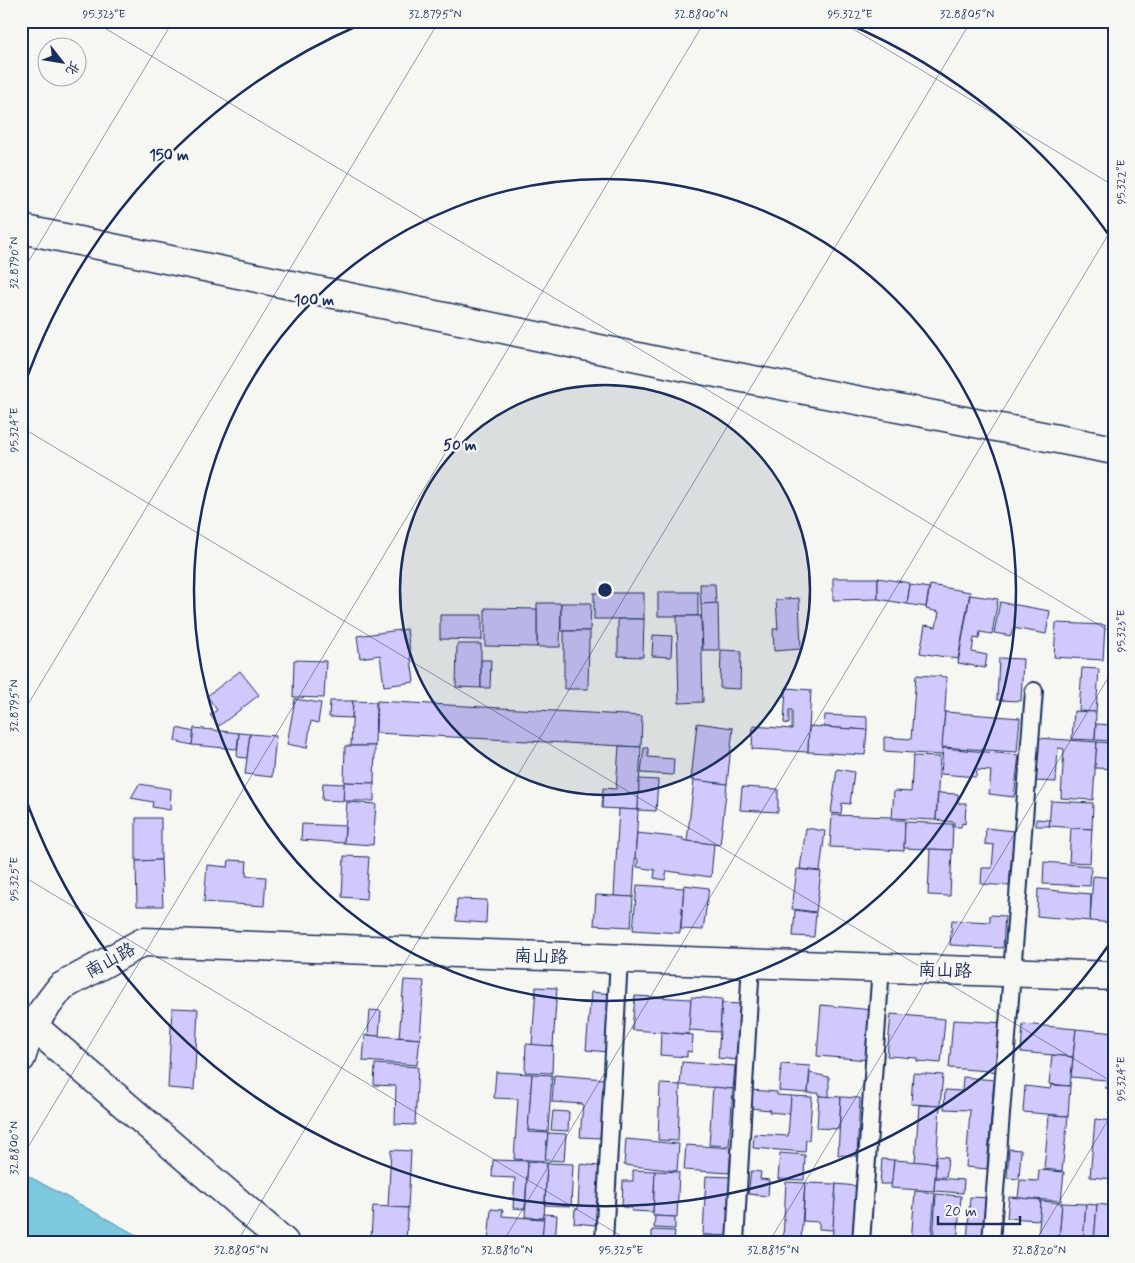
<svg xmlns="http://www.w3.org/2000/svg" width="1135" height="1263" font-family="Mynerve,'LXGW WenKai TC',sans-serif">
<style>
.water{fill:#7ec8de;stroke:#568bab}
.building{fill:#d1c8fb;stroke:#1b2f5e}
.lines{fill:none;stroke-linecap:round;stroke-linejoin:round}
.lane-casing{stroke:#1b2f5e;stroke-width:20}
.street-casing{stroke:#1b2f5e;stroke-width:31}
.secondary-casing{stroke:#1b2f5e;stroke-width:31}
.lane{stroke:#f6f6f2;stroke-width:16}
.street{stroke:#f6f6f2;stroke-width:28}
.secondary{stroke:#f6f6f2;stroke-width:28}
.ticks{fill:none;stroke:#1b2f5e;stroke-width:1;stroke-opacity:0.45}
.ring{fill:none;stroke:#1b2f5e;stroke-width:2.5}
.labels{text-anchor:middle;stroke-width:4.5;stroke-linejoin:round;paint-order:stroke}
.street-label{font-size:18px;fill:#1b2f5e;stroke:#f6f6f2}
.centre{fill:#1b2f5e;stroke:#f6f6f2;stroke-width:2.5}
.ring-label{font-size:15px;text-anchor:middle;font-weight:bold;fill:#1b2f5e;stroke:#f6f6f2;stroke-width:4.5;stroke-linejoin:round;paint-order:stroke}
.neatline{fill:none;stroke:#1b2f5e;stroke-width:2}
.ticks-label{font-size:12px;text-anchor:middle;fill:#1b2f5e}
</style>
<rect width="100%" height="100%" fill="#f6f6f2"/>
<filter id="ink" filterUnits="userSpaceOnUse"><feTurbulence type="fractalNoise" baseFrequency=".02" numOctaves="2"/><feDisplacementMap in="SourceGraphic" scale="10" xChannelSelector="R" yChannelSelector="G"/><feConvolveMatrix kernelMatrix="1 2 1 2 8 2 1 2 1" color-interpolation-filters="sRGB"/></filter>
<g filter="url(#ink)">
<path class="water" d="M21,1172L149,1242H21Z"/>
<g class="building">
<path d="M833,578H878V599L833,600Z"/>
<path d="M878,578L910,583L907,604L878,599Z"/>
<path d="M700,584H715L716,604H701Z"/>
<path d="M910,585L929,588L926,607L907,604Z"/>
<path d="M930,585L970,592L958,659L920,653L925,625L936,627L939,612L926,609Z"/>
<rect x="658" y="592" width="40" height="24"/>
<rect x="594" y="593" width="50" height="26"/>
<path d="M970,595L998,599L992,634L980,632L979,639L974,638L972,652L987,655L985,668L958,663Z"/>
<path d="M799,598L801,649L774,651L773,629H778L776,600Z"/>
<path d="M1000,602L1050,611L1046,634L1013,628L1011,636L994,633Z"/>
<path d="M537,603H561L560,647H537Z"/>
<path d="M561,603H591L590,631H561Z"/>
<path d="M718,603L719,650H703L701,604Z"/>
<path d="M485,608L537,609V647L485,646Z"/>
<path d="M440,615H482V640L440,639Z"/>
<path d="M677,616H701L703,702L679,703Z"/>
<path d="M618,619H644L643,657L618,656Z"/>
<path d="M1056,623L1105,625L1103,660L1054,657Z"/>
<path d="M407,629L414,682L384,686L380,655L360,658L357,636Z"/>
<path d="M564,631H590V639H589L588,689H564Z"/>
<path d="M653,635L672,636L671,657L652,656Z"/>
<path d="M457,644H481V688L456,687Z"/>
<path d="M721,650L741,651L740,689L720,688Z"/>
<path d="M999,658L1023,659L1021,701L997,700Z"/>
<path d="M294,660L326,661L324,698L293,697Z"/>
<path d="M481,660H491L490,688H481Z"/>
<path d="M1082,668L1099,669L1096,712L1079,711Z"/>
<path d="M240,671L259,695L219,726L210,715L217,710L207,696Z"/>
<path d="M916,675L947,677L942,755L884,751V737L911,739Z"/>
<path d="M786,688L811,690L808,752L752,749L753,726L792,729V710H789V724L784,723Z"/>
<path d="M295,699L321,703L318,723L311,721L307,748L287,744Z"/>
<path d="M330,701H353L352,718L329,717Z"/>
<path d="M353,701L376,702L375,746H351Z"/>
<path d="M377,701L642,716L641,747L376,733Z"/>
<path d="M1074,711L1096,712L1095,740L1072,739Z"/>
<path d="M945,712L1020,718L1017,752L942,747Z"/>
<path d="M825,715L867,717V730L824,727Z"/>
<path d="M1113,715H1114V741H1112Z"/>
<path d="M697,723L733,728L727,784L691,780Z"/>
<path d="M1096,724L1113,725L1112,741L1095,740Z"/>
<path d="M809,726L867,730L865,755L808,752Z"/>
<path d="M177,728L194,732L192,745L175,741Z"/>
<path d="M194,728L239,733L237,749L192,745Z"/>
<path d="M239,733L250,734L247,758L237,757Z"/>
<path d="M250,734L276,736L272,777L245,774Z"/>
<path d="M1038,738L1097,742L1093,800L1061,798L1064,749L1058,748L1056,782L1035,781Z"/>
<path d="M1097,742L1114,743V769L1095,768Z"/>
<path d="M345,746H375L374,783L344,782Z"/>
<path d="M619,746L641,747L638,810L602,808L603,788L616,789Z"/>
<path d="M644,748H648V757L674,759L673,775L641,773Z"/>
<path d="M943,748L1019,755L1014,797L989,794L991,771L977,770L976,777L941,774Z"/>
<path d="M913,756L940,757L936,820L892,818L894,791L911,792Z"/>
<path d="M837,769L854,772L850,804L842,803L841,814L831,813Z"/>
<path d="M639,779L658,780L656,811L638,810Z"/>
<path d="M694,780L727,784L720,845L687,841Z"/>
<path d="M344,782L374,783V801H343Z"/>
<path d="M323,783L344,784L343,801L322,800Z"/>
<path d="M139,784L171,789L170,810L152,807L153,802L131,798Z"/>
<path d="M742,787L778,789V812L740,810Z"/>
<path d="M938,793L958,794V803H966L965,824L962,823L961,827H954V822L936,820Z"/>
<path d="M1051,801L1093,803L1092,829L1049,826Z"/>
<path d="M347,802L376,804L373,845L344,843Z"/>
<path d="M619,809L638,810L633,897L614,896Z"/>
<path d="M832,815L891,817V820H905L904,851L830,847Z"/>
<path d="M136,818H161V860L136,861Z"/>
<path d="M1036,819L1050,820L1049,826H1036Z"/>
<path d="M905,822L953,824L952,850L904,848Z"/>
<path d="M302,824L345,826L344,843L301,840Z"/>
<path d="M806,828L825,831L820,871L800,869Z"/>
<path d="M986,828L1014,831L1009,886L981,884L982,868H992L994,845L985,844Z"/>
<path d="M1071,828L1092,829L1090,863L1069,862Z"/>
<path d="M637,833L683,838V840L687,841L714,844L711,877L667,871L665,880L654,878L655,870L637,867L638,859L635,858Z"/>
<path d="M930,849L952,850L950,896L928,895Z"/>
<path d="M344,856L369,857L366,899L342,897Z"/>
<path d="M161,860L163,906H137L136,861Z"/>
<path d="M229,860L247,861L246,876L266,877L264,906L204,902L207,865L228,867Z"/>
<path d="M1044,862L1091,866L1090,886L1043,884Z"/>
<path d="M797,869L821,872L816,912L792,909Z"/>
<path d="M1093,876L1114,878V923L1090,921Z"/>
<path d="M637,885L684,888L680,933L633,930Z"/>
<path d="M684,885L709,888L703,930L681,929Z"/>
<path d="M1038,889L1091,894L1090,921L1037,916Z"/>
<path d="M596,895L633,897L631,927L594,925Z"/>
<path d="M457,899L487,900L486,923L456,921Z"/>
<path d="M795,910L816,913L814,937L793,936Z"/>
<path d="M990,915L1005,916L1003,948L950,945L952,920L990,922Z"/>
<path d="M404,980L424,981L420,1039L399,1037Z"/>
<path d="M536,987L557,988L553,1046L532,1045Z"/>
<path d="M591,992L612,994L608,1052L586,1050Z"/>
<path d="M635,996L691,999L689,1034L632,1030Z"/>
<path d="M691,997L722,999L720,1032L689,1030Z"/>
<path d="M722,1003L742,1004L738,1060L718,1058Z"/>
<path d="M821,1005L873,1010L869,1060L817,1056Z"/>
<path d="M172,1008L198,1009L194,1090L168,1088Z"/>
<path d="M370,1010L381,1011L379,1036L368,1035Z"/>
<path d="M891,1014L945,1019L941,1063L917,1061V1058L887,1056Z"/>
<path d="M953,1020L1005,1023L1002,1072L949,1068Z"/>
<path d="M1023,1024L1076,1029L1073,1057L1021,1052Z"/>
<path d="M1076,1029L1114,1033V1089L1105,1088L1106,1080L1071,1077Z"/>
<path d="M661,1032L693,1035L692,1052L687,1051V1057L660,1055Z"/>
<path d="M365,1035L420,1039L417,1065L363,1061Z"/>
<path d="M526,1044L553,1046L552,1073L525,1072Z"/>
<path d="M1052,1055L1073,1057L1070,1086L1049,1084Z"/>
<path d="M682,1062L735,1066L733,1089L680,1085Z"/>
<path d="M375,1064L418,1067L415,1125L395,1124L396,1086L374,1085Z"/>
<path d="M781,1064L810,1066L808,1093L779,1091Z"/>
<path d="M496,1072L532,1074L528,1132L548,1133L545,1161L514,1159L518,1099L494,1098Z"/>
<path d="M810,1073L829,1077V1097L819,1096V1093H808Z"/>
<path d="M913,1073L943,1075L940,1106L911,1104Z"/>
<path d="M532,1074L552,1075L548,1132L528,1130Z"/>
<path d="M554,1075L605,1079L600,1138L580,1137L583,1104L552,1102Z"/>
<path d="M963,1077L994,1080L987,1169L966,1167L970,1110L944,1109L945,1090L962,1091Z"/>
<path d="M660,1084L680,1085L678,1141L658,1140Z"/>
<path d="M1051,1085L1070,1086L1068,1116L1023,1112L1025,1086L1050,1089Z"/>
<path d="M713,1087L733,1089L729,1146L709,1145Z"/>
<path d="M751,1090L777,1092V1095L791,1096L790,1114L769,1112L770,1110L750,1108Z"/>
<path d="M791,1096L812,1097L809,1140L806,1139L805,1152L753,1148L754,1134L788,1136Z"/>
<path d="M819,1096L841,1097L839,1129L817,1128Z"/>
<path d="M841,1097L860,1098L857,1156L838,1155Z"/>
<path d="M919,1105L940,1106L936,1163L915,1162Z"/>
<path d="M553,1111L569,1112L568,1131L551,1130Z"/>
<path d="M1049,1115L1068,1116L1062,1171L1044,1169Z"/>
<path d="M1095,1119L1114,1121V1179L1090,1177Z"/>
<path d="M548,1133L566,1134L564,1161L545,1160Z"/>
<path d="M626,1139L679,1144L677,1171L624,1165Z"/>
<path d="M686,1145L731,1148L729,1173L684,1170Z"/>
<path d="M1009,1149L1021,1150L1019,1179L1007,1178Z"/>
<path d="M391,1150L411,1151L408,1208L388,1207Z"/>
<path d="M780,1153L805,1155L804,1180L778,1179Z"/>
<path d="M936,1156L948,1157L946,1177H935Z"/>
<path d="M882,1159L894,1160L892,1184H880Z"/>
<path d="M493,1160L528,1161L525,1209L513,1208L515,1178L492,1177Z"/>
<path d="M894,1160L936,1163L934,1191L891,1188Z"/>
<path d="M528,1161L547,1163L544,1218L525,1217Z"/>
<path d="M547,1163L573,1164L571,1206L545,1205Z"/>
<path d="M580,1164L599,1166L596,1225L574,1223L575,1209H578Z"/>
<path d="M633,1170L655,1171L653,1212L631,1211L632,1208L622,1207L623,1181H633Z"/>
<path d="M1039,1170L1064,1172L1061,1201L1018,1198L1020,1180L1038,1181Z"/>
<path d="M655,1171L679,1172L677,1217L653,1216Z"/>
<path d="M751,1171L761,1172L760,1179L769,1180L768,1196L748,1194Z"/>
<path d="M706,1176L732,1177L728,1236L703,1235Z"/>
<path d="M935,1178L964,1180L963,1193L934,1191Z"/>
<path d="M786,1182L805,1183L801,1239L783,1238Z"/>
<path d="M805,1183L836,1184L833,1230L819,1229V1222L803,1221Z"/>
<path d="M836,1184L856,1186L853,1242H832Z"/>
<path d="M915,1191L935,1193L931,1242H911Z"/>
<path d="M936,1194L961,1196L957,1242H933Z"/>
<path d="M970,1197L989,1198L985,1242H967Z"/>
<path d="M1009,1197L1041,1200L1040,1220L1007,1218Z"/>
<path d="M1041,1201L1062,1203L1059,1242H1038Z"/>
<path d="M1062,1203L1086,1204L1083,1242H1059Z"/>
<path d="M1086,1204L1097,1205L1094,1242H1083Z"/>
<path d="M1097,1204L1114,1206L1112,1242H1094Z"/>
<path d="M373,1206L408,1208L406,1240L371,1238Z"/>
<path d="M491,1209L503,1210L502,1216L544,1219L542,1242H488Z"/>
<path d="M544,1214L557,1215L555,1242H542Z"/>
<path d="M655,1216L675,1217V1229L654,1228Z"/>
<path d="M652,1230L675,1231L674,1242H652Z"/>
<path d="M703,1235L727,1236L726,1242H678V1239L702,1240Z"/>
<path d="M757,1237L803,1241V1242H757Z"/>
</g>
<g class="lines">
<g class="lane-casing">
<g id="lane">
<path d="M604,1242L619,958"/>
<path d="M735,1242L751,963"/>
<path d="M861,1242L881,967"/>
<path d="M991,1242L1034,691"/>
</g>
</g>
<g class="street-casing">
<g id="street">
<path d="M21,229L681,366L1114,450"/>
<path d="M32,1025L284,1242"/>
</g>
</g>
<g class="secondary-casing">
<path id="secondary" d="M21,1058L32,1025L61,987L143,942L1114,976"/>
</g>
<use href="#lane" class="lane"/>
<use href="#street" class="street"/>
<use href="#secondary" class="secondary"/>
</g>
</g>
<path class="ticks" d="M93,21L1114,634M840,21L1114,186M21,274L173,21M21,427L1114,1083M21,716L439,21M21,875L631,1242M21,1159L705,21M237,1242L971,21M503,1242L1114,225M769,1242L1114,668M1035,1242L1114,1110"/>
<circle cx="605" cy="590" r="205" fill="#1b2f5e" fill-opacity=".12"/>
<g class="ring">
<circle cx="605" cy="590" r="205"/>
<circle cx="605" cy="590" r="411"/>
<path d="M1113 939A616 616 0 0 1 23 791M23 389A616 616 0 0 1 364 23M846 23A616 616 0 0 1 1113 241"/>
</g>
<g class="labels">
<g class="street-label">
<text transform="translate(541 956) rotate(2)" y="6">南山路</text>
<text transform="translate(110 960) rotate(-29)" y="6">南山路</text>
<text transform="translate(945 970) rotate(2)" y="6">南山路</text>
</g>
</g>
<circle cx="605" cy="590" r="8" class="centre"/>
<g class="ring-label">
<text x="169" y="160">150 m</text>
<text x="314" y="305">100 m</text>
<text x="460" y="450">50 m</text>
</g>
<rect width="1135" height="1263" fill="none" stroke="#f6f6f2" stroke-width="55"/>
<g transform="translate(62 62) rotate(121)"><circle r="24" fill="#f6f6f2" stroke="#9ea6b7"/>
<path d="M0-4L9 19L0 12L-9 19Z" fill="#1b2f5e"/>
<text y="-8" font-size="14" font-weight="bold" text-anchor="middle" fill="#1b2f5e">北</text>
</g>
<path d="M938 1216v8h82v-8" fill="none" stroke="#1b2f5e" stroke-width="2.5"/>
<text x="945" y="1216" font-size="15" fill="#1b2f5e" stroke="#f6f6f2" stroke-width="4" paint-order="stroke">20 m</text>
<rect x="28" y="28" width="1080" height="1208" class="neatline"/>
<g class="ticks-label">
<text x="104" y="18">95.323°E</text>
<text x="435" y="18">32.8795°N</text>
<text x="701" y="18">32.8800°N</text>
<text x="850" y="18">95.322°E</text>
<text x="967" y="18">32.8805°N</text>
<text transform="translate(1121 182) rotate(-90)" y="4">95.322°E</text>
<text transform="translate(14 263) rotate(-90)" y="4">32.8790°N</text>
<text transform="translate(14 430) rotate(-90)" y="4">95.324°E</text>
<text transform="translate(1121 631) rotate(-90)" y="4">95.323°E</text>
<text transform="translate(14 706) rotate(-90)" y="4">32.8795°N</text>
<text transform="translate(14 879) rotate(-90)" y="4">95.325°E</text>
<text transform="translate(1121 1079) rotate(-90)" y="4">95.324°E</text>
<text transform="translate(14 1148) rotate(-90)" y="4">32.8800°N</text>
<text x="241" y="1254">32.8805°N</text>
<text x="507" y="1254">32.8810°N</text>
<text x="621" y="1254">95.325°E</text>
<text x="773" y="1254">32.8815°N</text>
<text x="1039" y="1254">32.8820°N</text>
</g>
</svg>
